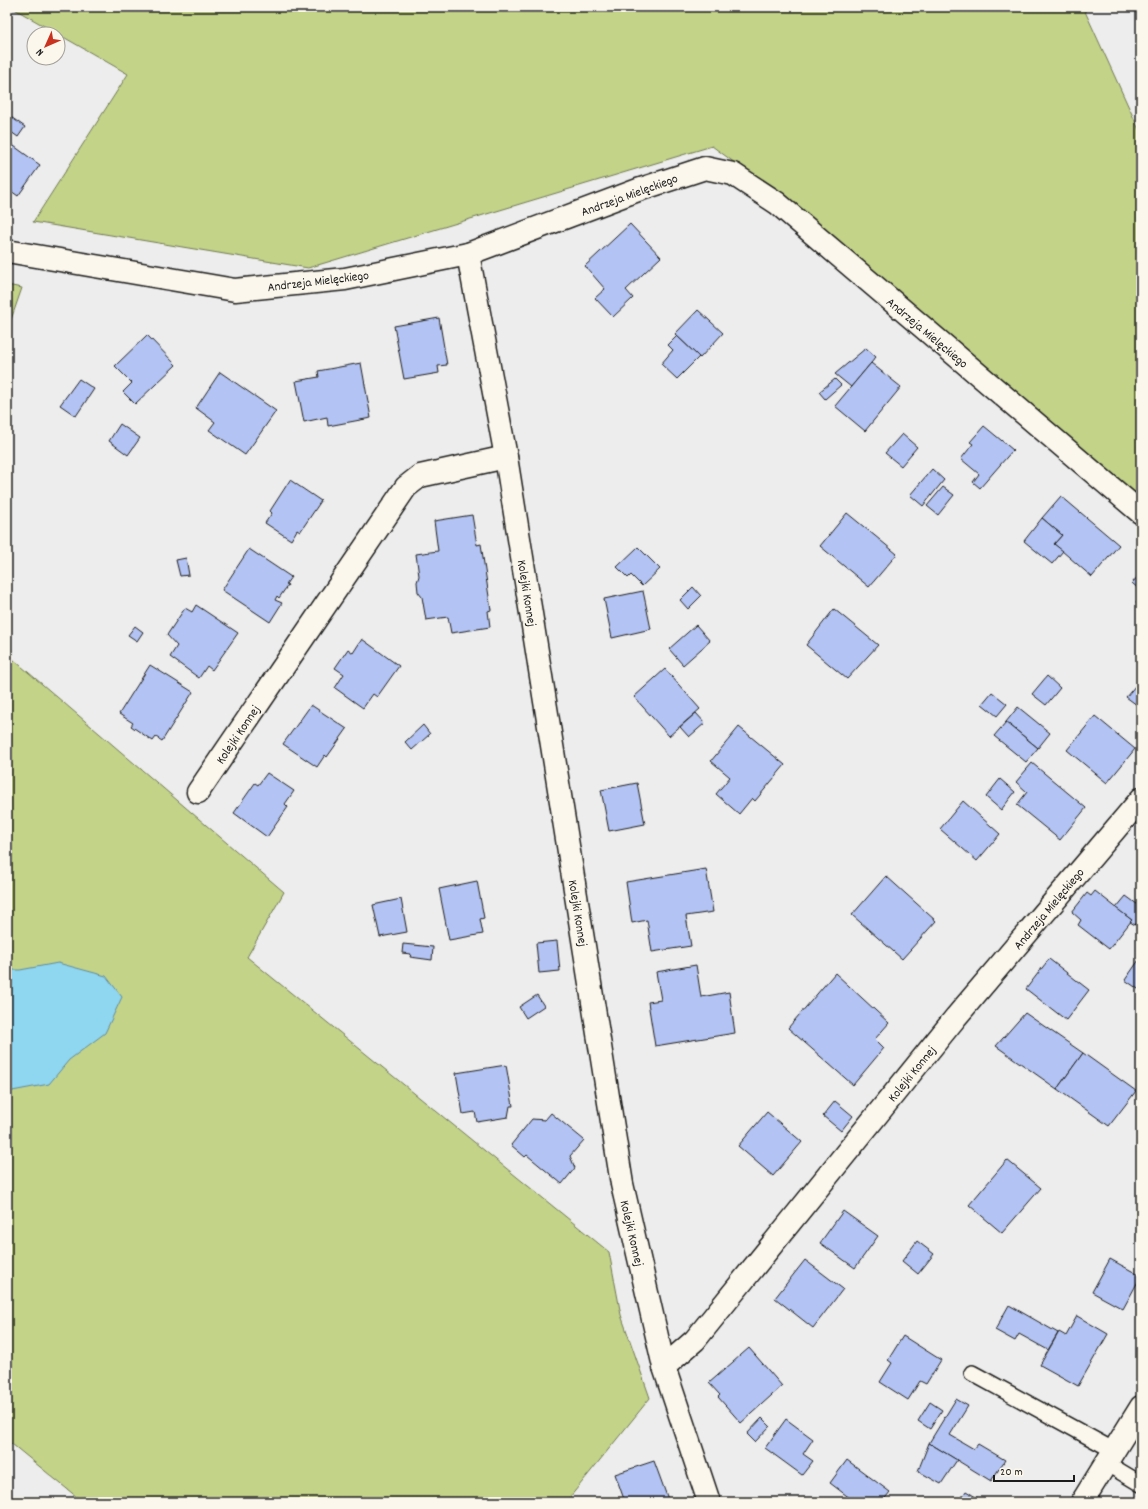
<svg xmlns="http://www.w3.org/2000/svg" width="1148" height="1509" font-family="Dekko,sans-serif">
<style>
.green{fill:#c3d388;stroke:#707852}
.water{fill:#8fd6f1;stroke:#618c9c}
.building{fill:#b3c4f4;stroke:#1c1c1c}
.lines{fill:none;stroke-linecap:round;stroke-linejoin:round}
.service-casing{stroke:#1c1c1c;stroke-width:18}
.minor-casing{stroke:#1c1c1c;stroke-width:25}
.service{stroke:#fbf7ec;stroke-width:15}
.minor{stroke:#fbf7ec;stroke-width:22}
.labels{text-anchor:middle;stroke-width:3;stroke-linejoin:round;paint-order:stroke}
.street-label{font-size:13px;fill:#1c1c1c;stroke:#fbf7ec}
</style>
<rect width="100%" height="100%" fill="#ededee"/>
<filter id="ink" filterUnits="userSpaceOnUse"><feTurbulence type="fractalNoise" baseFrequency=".025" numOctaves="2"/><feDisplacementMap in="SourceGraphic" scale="8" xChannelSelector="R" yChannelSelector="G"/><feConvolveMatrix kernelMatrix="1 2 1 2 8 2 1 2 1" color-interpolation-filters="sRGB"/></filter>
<g filter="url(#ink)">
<g class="green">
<path d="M11,7H1083L1141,134V498L829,232L712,146L308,268L33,222L128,74Z"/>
<path d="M7,285L22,288L7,331Z"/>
<path d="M7,654L284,892L247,957L609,1252L621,1315L650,1398L566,1502H83L7,1440Z"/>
</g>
<path class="water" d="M58,963L106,976L122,997L105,1033L69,1060L49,1084L7,1092V970H20Z"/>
<g class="building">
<path d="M8,115L25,127L18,137L7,129Z"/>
<path d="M7,141L40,165L18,196L7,188Z"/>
<path d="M630,224L661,257L626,290L633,298L613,317L595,298L605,289L585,266Z"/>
<path d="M698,310L723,333L700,358L675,334Z"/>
<path d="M439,318L447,365L438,366L439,373L404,379L394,326Z"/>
<path d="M147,335L176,365L135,404L123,392L132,383L115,366Z"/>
<path d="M677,336L699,357L677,379L661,364L673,350L668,345Z"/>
<path d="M866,348L876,357L851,387L835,374Z"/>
<path d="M361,363L371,418L328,426L327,417L304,422L296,381L319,377L318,371Z"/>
<path d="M871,363L901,387L865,431L835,406Z"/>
<path d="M220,372L276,411L245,455L209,430L215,422L196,408Z"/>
<path d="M79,379L94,389L76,416L60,405Z"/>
<path d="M835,379L841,385L825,399L819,392Z"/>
<path d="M120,424L140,438L128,455L109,441Z"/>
<path d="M984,426L1013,450L980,488L973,482L979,474L961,459L973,444L970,442Z"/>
<path d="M902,434L917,447L901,466L885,453Z"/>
<path d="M932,469L944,480L923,506L910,495Z"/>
<path d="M290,480L321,501L300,532L297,530L291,540L265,523L272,513L270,511Z"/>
<path d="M943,487L954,495L938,515L927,506Z"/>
<path d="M1061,496L1119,545L1092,577L1054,544L1062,535L1042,518Z"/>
<path d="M847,513L897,554L869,587L820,546Z"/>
<path d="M472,515L477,545L481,544L491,610L488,611L490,627L451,633L448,617L426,620L422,597L418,592L417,582L419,576L416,554L438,551L434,521Z"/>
<path d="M1042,518L1062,535L1054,544L1063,551L1052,564L1024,541Z"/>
<path d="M638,547L660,569L642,586L631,575L628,578L617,567Z"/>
<path d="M249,549L291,577L286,584L288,585L279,598L277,596L275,600L282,603L270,622L222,590Z"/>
<path d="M186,558L189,575L180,576L176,560Z"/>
<path d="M1141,573V591L1132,583Z"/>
<path d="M693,587L701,596L688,609L680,600Z"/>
<path d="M643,591L651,629L612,638L604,599Z"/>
<path d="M1141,596V606L1136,602Z"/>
<path d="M196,605L238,633L212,670L207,666L199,678L170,657L177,646L167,635L185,608L192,612Z"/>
<path d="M834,609L878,645L847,679L806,645Z"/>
<path d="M696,625L710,641L683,665L669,649Z"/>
<path d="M135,626L143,632L137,641L128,635Z"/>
<path d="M362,639L399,666L377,697L373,694L363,708L335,688L344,674L335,668L348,649L353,653Z"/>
<path d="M150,665L193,692L162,741L156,737L153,741L131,726L133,723L119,714Z"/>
<path d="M665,669L700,709L669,736L634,697Z"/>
<path d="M1047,676L1060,688L1046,705L1032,694Z"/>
<path d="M1141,679V708L1126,697Z"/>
<path d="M992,692L1007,704L997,716L982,704Z"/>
<path d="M311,705L347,729L327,757L325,755L317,767L283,744Z"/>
<path d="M1018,707L1050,733L1038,748L1006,722Z"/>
<path d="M696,713L705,723L689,737L680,727Z"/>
<path d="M1095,716L1135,749L1107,783L1067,750Z"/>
<path d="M1006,722L1038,748L1026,762L994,736Z"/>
<path d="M423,725L430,734L412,750L405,742Z"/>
<path d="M739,727L785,765L755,801L752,798L739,814L716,794L730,777L711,761Z"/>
<path d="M1032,763L1086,808L1060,840L1017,805L1027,792L1016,782Z"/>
<path d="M267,773L294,791L285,804L288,807L267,837L234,813L255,783L258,785Z"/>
<path d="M1000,779L1015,792L1001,810L986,797Z"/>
<path d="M637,783L645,824L609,831L601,790Z"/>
<path d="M963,801L1000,834L977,861L940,829Z"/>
<path d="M706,869L713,912L686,916L691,946L652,952L647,920L632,923L626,882Z"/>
<path d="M886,876L936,921L902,959L852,915Z"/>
<path d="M477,881L484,918L480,919L483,934L449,940L439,889Z"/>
<path d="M1095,891L1132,920L1109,949L1078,925L1081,920L1072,912L1087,893L1091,896Z"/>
<path d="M1126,896L1141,907V918L1135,925L1130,922L1132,920L1116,908Z"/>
<path d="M401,899L407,932L380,937L373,905Z"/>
<path d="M557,941L560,971L539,973L536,943Z"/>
<path d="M403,944L433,947L432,960L410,957L411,954L402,953Z"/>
<path d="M1141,957V991L1125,980Z"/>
<path d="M1049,959L1089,990L1066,1020L1026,989Z"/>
<path d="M696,965L701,997L729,992L735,1033L655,1046L648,1002L661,1000L656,972Z"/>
<path d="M835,973L889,1023L875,1039L884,1048L853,1085L788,1028Z"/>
<path d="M537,995L544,1006L526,1018L519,1007Z"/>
<path d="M1025,1013L1083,1053L1057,1089L996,1046Z"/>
<path d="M1083,1053L1136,1091L1109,1126L1057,1089Z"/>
<path d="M506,1065L513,1106H510L508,1117L477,1122L475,1112L463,1114L456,1073Z"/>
<path d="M835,1101L853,1116L841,1131L823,1116Z"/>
<path d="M767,1112L802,1142L773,1176L738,1146Z"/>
<path d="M551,1113L584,1140L570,1156L575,1168L562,1184L527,1155L525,1157L511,1145L532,1119L545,1120Z"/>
<path d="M1007,1160L1041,1188L1002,1233L969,1205Z"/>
<path d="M843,1211L878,1236L855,1268L820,1243Z"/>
<path d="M917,1241L934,1254L918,1274L902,1261Z"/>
<path d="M1110,1259L1141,1276L1123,1309L1092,1292Z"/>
<path d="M805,1260L843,1289L813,1328L775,1298Z"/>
<path d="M1009,1305L1058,1333L1048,1350L1019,1334L1015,1341L995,1330Z"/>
<path d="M1077,1316L1108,1334L1078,1386L1040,1365L1059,1332L1066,1336Z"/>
<path d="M903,1336L941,1360L926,1384L920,1381L908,1400L880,1382L892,1363L888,1360Z"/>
<path d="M749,1348L782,1386L741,1423L718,1397L720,1395L709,1383Z"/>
<path d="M956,1399L968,1406L950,1435L974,1449L978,1444L1005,1460L991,1481L929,1443Z"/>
<path d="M930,1402L942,1410L930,1429L918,1421Z"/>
<path d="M762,1418L770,1426L755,1442L747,1434Z"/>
<path d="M786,1419L813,1439L803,1454L813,1461L802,1475L765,1448Z"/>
<path d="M929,1443L957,1460L941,1484L918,1471Z"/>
<path d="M847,1460L890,1492L882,1502H855L830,1483Z"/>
<path d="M654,1461L669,1502H625L615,1474Z"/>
<path d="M966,1491L984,1502H959Z"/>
</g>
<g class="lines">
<g class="service-casing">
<g id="service">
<path d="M972,1373L1113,1450"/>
<path d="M1106,1463L1141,1484"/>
</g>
</g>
<g class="minor-casing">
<g id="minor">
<path d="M7,251L235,290L345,279L468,254L638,190L705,168L733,174L777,203L1141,513"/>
<path d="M468,254L506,457L622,1184L664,1367L709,1502"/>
<path d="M198,792L406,487L420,476L506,457"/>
<path d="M664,1367L695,1340L956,1017L1141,799"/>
<path d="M1082,1502L1141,1407"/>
</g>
</g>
<use href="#service" class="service"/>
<use href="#minor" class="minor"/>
</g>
</g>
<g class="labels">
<g class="street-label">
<text transform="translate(629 194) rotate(-20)" y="5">Andrzeja Mielęckiego</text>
<text transform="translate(318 280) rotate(-7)" y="5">Andrzeja Mielęckiego</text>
<text transform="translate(928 332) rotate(40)" y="5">Andrzeja Mielęckiego</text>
<text transform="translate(528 593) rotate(81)" y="5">Kolejki Konnej</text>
<text transform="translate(237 734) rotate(-56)" y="5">Kolejki Konnej</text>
<text transform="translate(1048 908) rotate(-50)" y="5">Andrzeja Mielęckiego</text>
<text transform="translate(579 913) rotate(81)" y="5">Kolejki Konnej</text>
<text transform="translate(911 1073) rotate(-51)" y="5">Kolejki Konnej</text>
<text transform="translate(633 1233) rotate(77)" y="5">Kolejki Konnej</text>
</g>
</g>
<rect width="1148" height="1509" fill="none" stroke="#fbf7ec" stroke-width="24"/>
<rect x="12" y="12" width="1124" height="1485" fill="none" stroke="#1c1c1c" stroke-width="1.5" filter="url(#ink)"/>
<g transform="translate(46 46) rotate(225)"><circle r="19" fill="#fbf7ec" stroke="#a29f99"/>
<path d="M0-3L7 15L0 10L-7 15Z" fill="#c8321e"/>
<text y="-6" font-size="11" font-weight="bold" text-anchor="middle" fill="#1c1c1c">N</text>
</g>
<path d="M994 1475v6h80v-6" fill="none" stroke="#1c1c1c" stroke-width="2"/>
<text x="1000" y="1475" font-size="12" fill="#1c1c1c" stroke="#fbf7ec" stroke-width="3" paint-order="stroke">20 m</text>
</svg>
